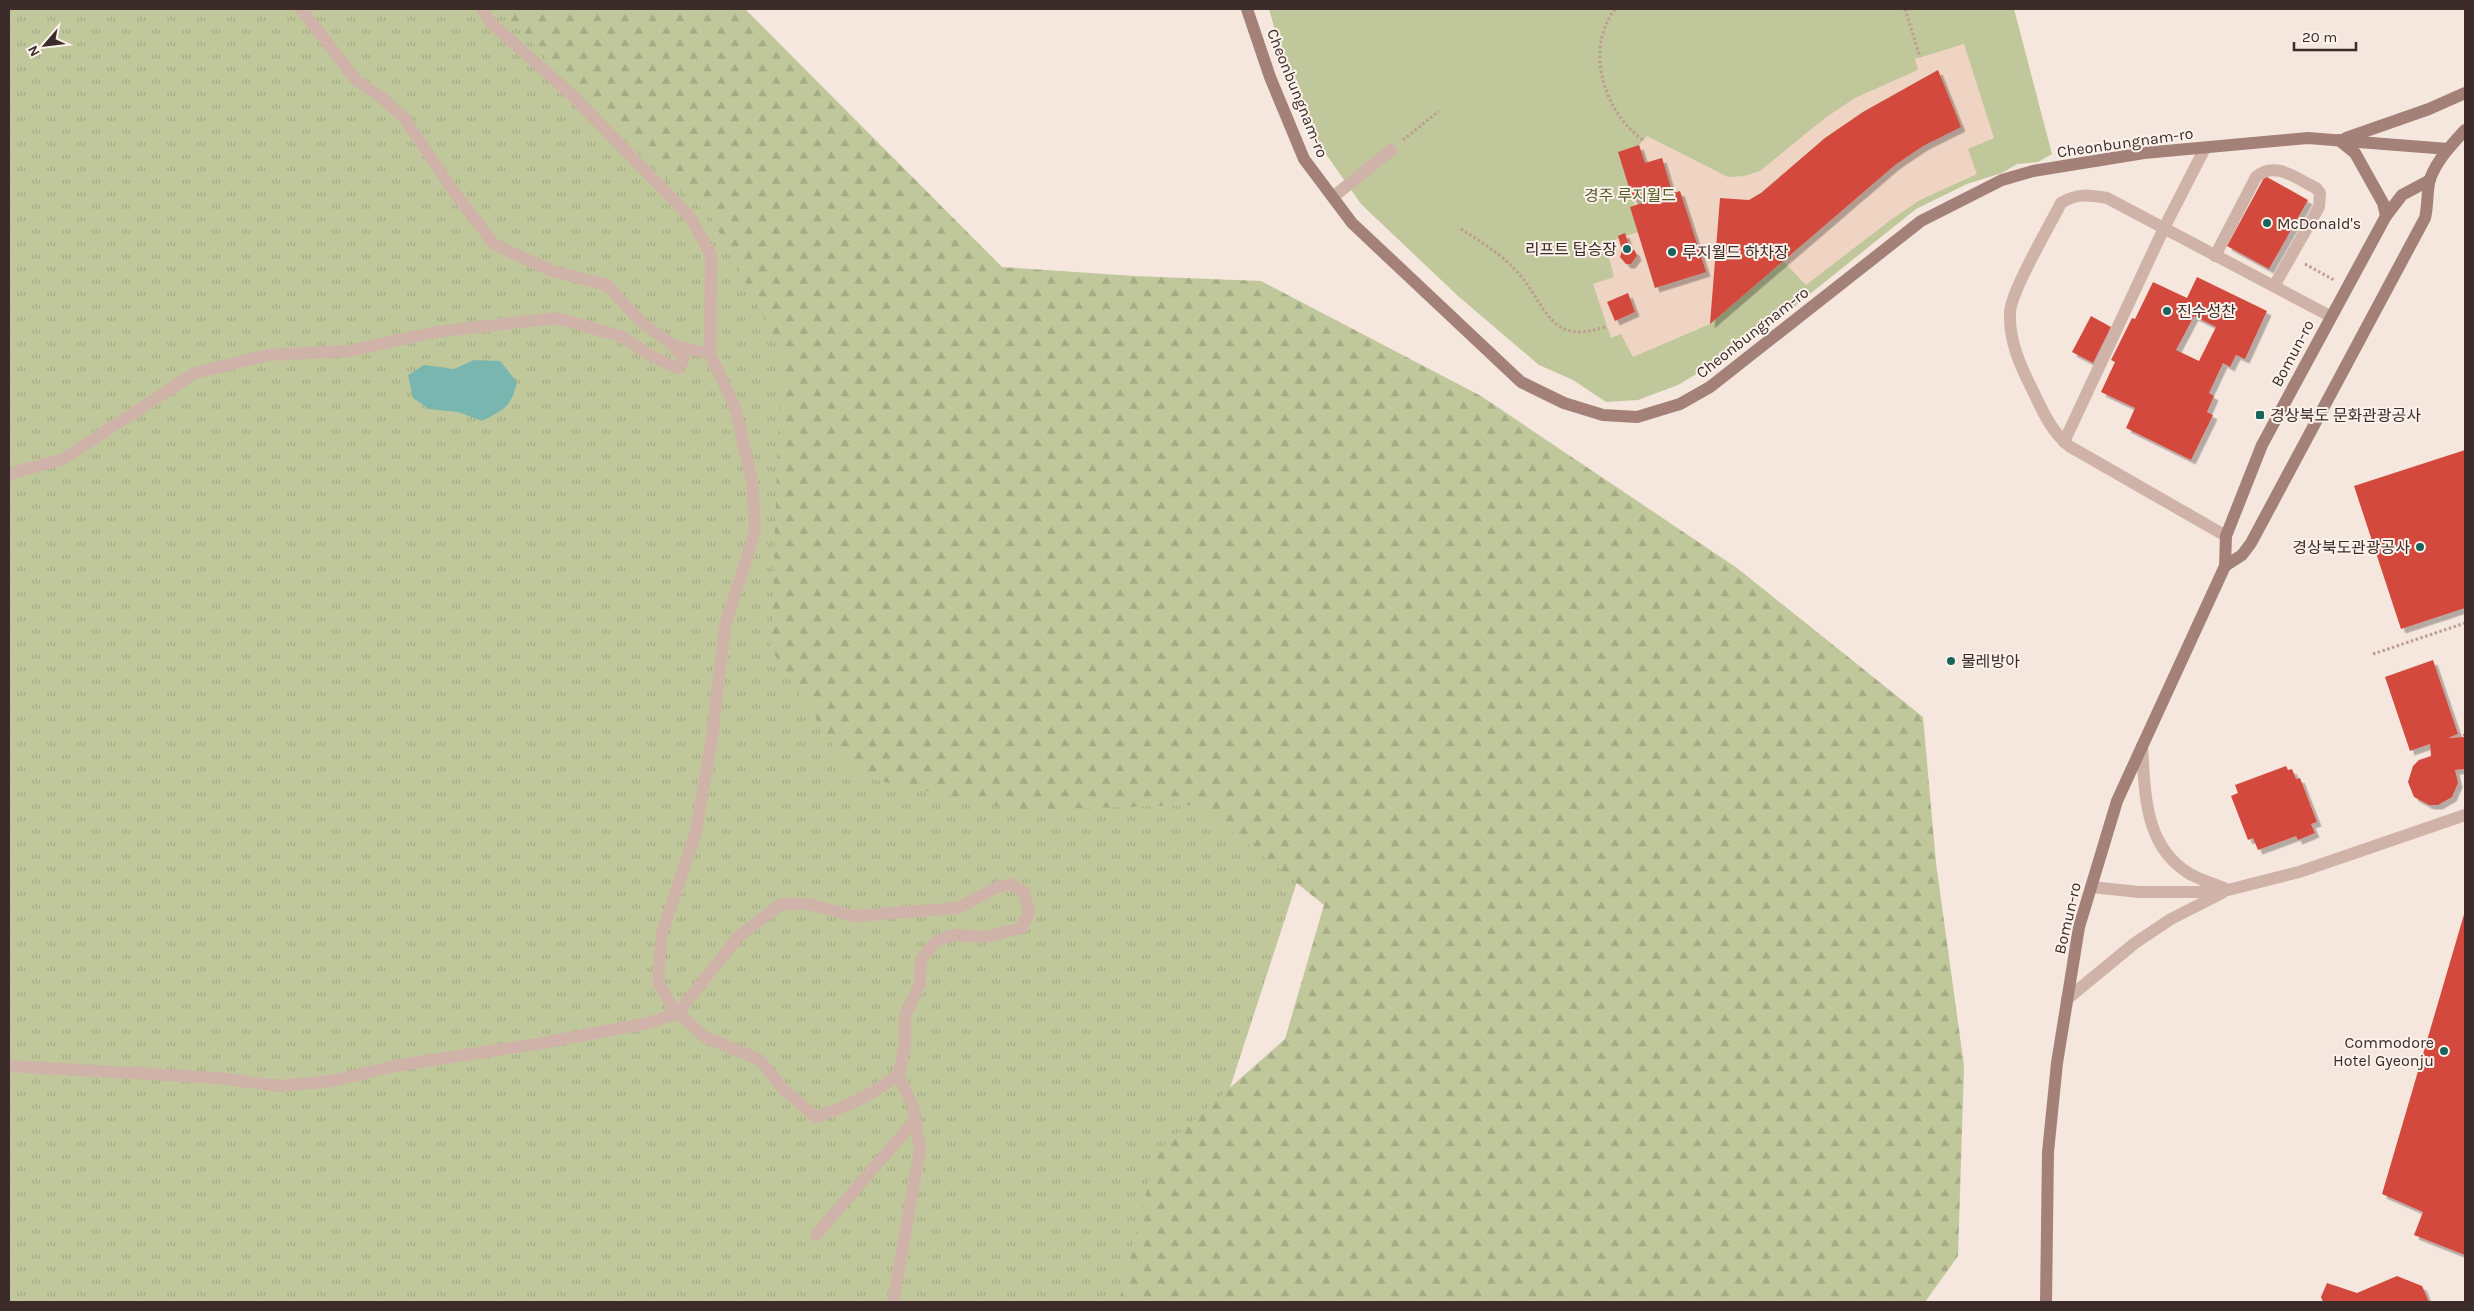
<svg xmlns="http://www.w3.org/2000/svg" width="2474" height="1311" font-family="Karla,'Noto Sans KR',sans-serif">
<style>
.grass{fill:url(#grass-tufts)}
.forest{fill:url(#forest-firs)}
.park{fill:#c0c79b}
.plaza{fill:#efd4c3}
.water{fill:#79b6af}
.building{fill:#d4493d;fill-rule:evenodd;filter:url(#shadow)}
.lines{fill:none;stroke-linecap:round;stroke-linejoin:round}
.path{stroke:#bc9d92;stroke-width:3;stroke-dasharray:2.5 2.5;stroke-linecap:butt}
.lane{stroke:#d0b3a8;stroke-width:12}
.secondary{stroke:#a48178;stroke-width:12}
.poi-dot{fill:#18635b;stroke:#fcf2eb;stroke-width:2}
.labels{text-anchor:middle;stroke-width:4;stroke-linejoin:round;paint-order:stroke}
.street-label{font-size:16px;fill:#3c2c29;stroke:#fcf2eb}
.park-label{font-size:16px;fill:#535d29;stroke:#fcf2eb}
.poi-label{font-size:16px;fill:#3c2c29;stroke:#fcf2eb;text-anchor:start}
</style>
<defs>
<pattern id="grass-tufts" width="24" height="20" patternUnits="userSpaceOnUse" patternTransform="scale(1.25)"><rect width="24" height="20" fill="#c0c79b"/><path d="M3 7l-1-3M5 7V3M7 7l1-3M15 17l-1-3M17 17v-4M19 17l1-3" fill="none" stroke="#a6ab86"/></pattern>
<pattern id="forest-firs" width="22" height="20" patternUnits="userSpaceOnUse" patternTransform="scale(1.25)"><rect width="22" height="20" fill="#c0c79b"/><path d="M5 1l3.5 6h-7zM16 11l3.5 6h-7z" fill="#a6ab86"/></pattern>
<filter id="shadow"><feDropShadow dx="4.5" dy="4.5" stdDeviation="0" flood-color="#0004"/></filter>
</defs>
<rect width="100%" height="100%" fill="#f5e6de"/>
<path class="grass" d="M9,9H737L1349,722L1199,1183L1241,1302H9Z"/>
<path class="forest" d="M500,9H745L1002,267L1134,276L1261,281L1481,396L1737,568L1923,717L1936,863L1964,1066L1958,1256L1925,1302H1119L1156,1153L1285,1039L1324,905L1199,805L1015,810L852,775L771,649L781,350L711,217L626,142Z"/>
<path class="park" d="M1269,9H2014L2052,154L2038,162L2017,164L2002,173L1967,184L1916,209L1750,342L1678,385L1638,400L1606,402L1573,380L1539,365L1458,296L1361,204L1316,140L1287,73Z"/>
<path class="plaza" d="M1964,44L1994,138L1968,149L1977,174L1920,200L1892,219L1806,285L1783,261L1895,165L1923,146L1961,127L1938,70L1863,112L1825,138L1761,193L1749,200L1710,324L1633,357L1621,334L1611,338L1593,284L1614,277L1605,243L1638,232L1655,288L1706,272L1680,191L1635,205L1633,200L1671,188L1662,158L1645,163L1639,145L1647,136L1728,177L1744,176L1760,171L1825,118L1855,98L1918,70L1915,59Z"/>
<path class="water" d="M474,360L500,361L517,382C511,407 505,409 482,421L458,412L429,409L413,398L408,375L424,365L454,369Z"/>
<g class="building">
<path d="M1938,70L1961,127L1923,146L1895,165L1710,324L1720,198L1749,200L1761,193L1825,138L1863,112Z"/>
<path d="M1639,145L1645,163L1662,158L1671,188L1633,200L1618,152Z"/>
<path d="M2265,176L2308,200L2269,269L2227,246Z"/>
<path d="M1680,191L1706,272L1655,288L1630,207Z"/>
<path d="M1625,233L1630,248L1635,251L1637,256L1631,264H1626L1620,257L1622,250L1618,236Z"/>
<path d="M2197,277L2267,311L2245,359L2236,355L2230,367L2223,363L2209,393L2214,396L2207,412L2213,415L2191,460L2126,428L2135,408L2101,392L2115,362L2111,360L2132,318L2135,319L2153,282L2187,298ZM2194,316L2216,327L2199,361L2176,350Z"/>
<path d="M1628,293L1635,312L1615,321L1607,302Z"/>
<path d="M2091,316L2111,327L2093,363L2072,352Z"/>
<path d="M2465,450V608L2401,629L2354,486Z"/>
<path d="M2433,660L2458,734L2448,738L2464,737L2463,734H2465V769L2455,770L2458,783L2452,797L2438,805H2429L2414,797L2408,782L2413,766L2419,760L2431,756L2430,744L2410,751L2385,677Z"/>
<path d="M2286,766L2288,770L2292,769L2296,779L2300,778L2317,822L2311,824L2315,833L2298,840L2296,836L2258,850L2253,838L2248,840L2231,796L2238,793L2235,785Z"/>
<path d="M2465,911V1255L2414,1235L2423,1212L2382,1194Z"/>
<path d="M2397,1276L2422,1286L2429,1302H2323L2321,1297L2327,1283L2357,1293Z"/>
</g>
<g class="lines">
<g class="path">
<path d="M1615,9C1584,50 1604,112 1643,140"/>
<path d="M1905,9L1920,57"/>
<path d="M1403,140L1439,111"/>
<path d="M1461,229C1481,242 1503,255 1519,274C1548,308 1550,347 1607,326"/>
<path d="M2305,264L2334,280"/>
<path d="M2373,654L2465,623"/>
</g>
<g class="lane">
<path d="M301,9L357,81L380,96L405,119L454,192L494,244L552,271L607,285L641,322L673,345L710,354L711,255L691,218L573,96L491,23L482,9"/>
<path d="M1333,197L1391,150"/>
<path d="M2215,256L2256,177C2275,160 2297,179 2316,188L2320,193L2319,207L2274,286"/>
<path d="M710,354L735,407L752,481L755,531L725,626L712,737L696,831L662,933L658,981L673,1009L705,1037L760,1060L784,1090L816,1117C846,1107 873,1095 898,1075L913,1106L920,1149L893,1302"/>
<path d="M2064,442L2164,228L2205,148"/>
<path d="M9,474L63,459L195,373L267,355L349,351L435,332L556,318L621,336L653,357L678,368L684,359L673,345"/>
<path d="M2226,536L2069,446C2051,431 2042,410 2032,389C2020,365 2009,341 2010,313C2010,293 2050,225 2061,203C2077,193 2089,195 2107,198L2330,316"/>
<path d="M2142,746C2145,793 2144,847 2190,874C2201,880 2214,884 2226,889"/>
<path d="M2091,887L2139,892H2196L2228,890L2299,872L2465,815"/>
<path d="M2067,999L2135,943L2171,919L2222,893"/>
<path d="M9,1066L218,1078L279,1086L332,1081L394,1066L543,1043L648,1023L678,1013L738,937L781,904H808L854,916L958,908L997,887L1010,884L1024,892L1029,912L1022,928L984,937L954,935L936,941L921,959L920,983L905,1016V1046L898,1075"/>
<path d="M816,1235L915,1120"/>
</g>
<g class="secondary">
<path d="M1247,9L1270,77L1304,159L1352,223L1521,382L1564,403L1603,415L1637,417L1680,404L1710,387L1921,221L2002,180L2033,171L2144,153L2308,138L2448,149"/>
<path d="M2346,138L2429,109L2465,93"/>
<path d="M2339,140L2355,153L2383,203L2386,216"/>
<path d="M2225,566L2242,555L2251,543L2425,218C2428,207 2427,187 2430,179C2437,160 2452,144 2465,130"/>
<path d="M2046,1302L2048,1152L2057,1063L2079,927L2117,801L2225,566L2226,536L2262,445L2386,216L2402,195L2430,180"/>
</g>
</g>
<g class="poi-dot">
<circle cx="2267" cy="223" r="5"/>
<circle cx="1627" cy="249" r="5"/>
<circle cx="1672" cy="252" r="5"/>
<circle cx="2167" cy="311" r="5"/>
<rect x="2255" y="410" width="10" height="10" rx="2.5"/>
<circle cx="2420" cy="547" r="5"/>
<circle cx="1951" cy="661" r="5"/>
<circle cx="2444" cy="1051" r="5"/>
</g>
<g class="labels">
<g class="street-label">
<text transform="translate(1298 93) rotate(68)" y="6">Cheonbungnam-ro</text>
<text transform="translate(2125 142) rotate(-8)" y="6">Cheonbungnam-ro</text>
<text transform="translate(1752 332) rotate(-38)" y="6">Cheonbungnam-ro</text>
<text transform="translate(2292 353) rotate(-62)" y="6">Bomun-ro</text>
<text transform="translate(2067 918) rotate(-77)" y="6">Bomun-ro</text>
</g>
<g class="park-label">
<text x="1630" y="201">경주 루지월드</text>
</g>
<g class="poi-label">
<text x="2277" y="229">McDonald's</text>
<text x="1617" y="255" text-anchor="end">리프트 탑승장</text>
<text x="1682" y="258">루지월드 하차장</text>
<text x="2177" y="317">진수성찬</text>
<text x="2270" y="421">경상북도 문화관광공사</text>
<text x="2410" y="553" text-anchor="end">경상북도관광공사</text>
<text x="1961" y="667">물레방아</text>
<text x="2434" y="1048" text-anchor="end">Commodore<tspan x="2434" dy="18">Hotel Gyeonju</tspan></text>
</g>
</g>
<rect width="2474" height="1311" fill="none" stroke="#3c2c29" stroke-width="20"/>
<g transform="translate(45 45) rotate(242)" stroke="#fcf2eb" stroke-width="4" paint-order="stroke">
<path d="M0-4L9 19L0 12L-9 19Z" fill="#3c2c29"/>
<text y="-8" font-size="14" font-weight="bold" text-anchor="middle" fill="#3c2c29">N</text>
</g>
<path d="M2294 42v8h62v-8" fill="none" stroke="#3c2c29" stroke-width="2.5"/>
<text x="2302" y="42" font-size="15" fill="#3c2c29" stroke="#fcf2eb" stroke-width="4" paint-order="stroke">20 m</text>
</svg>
